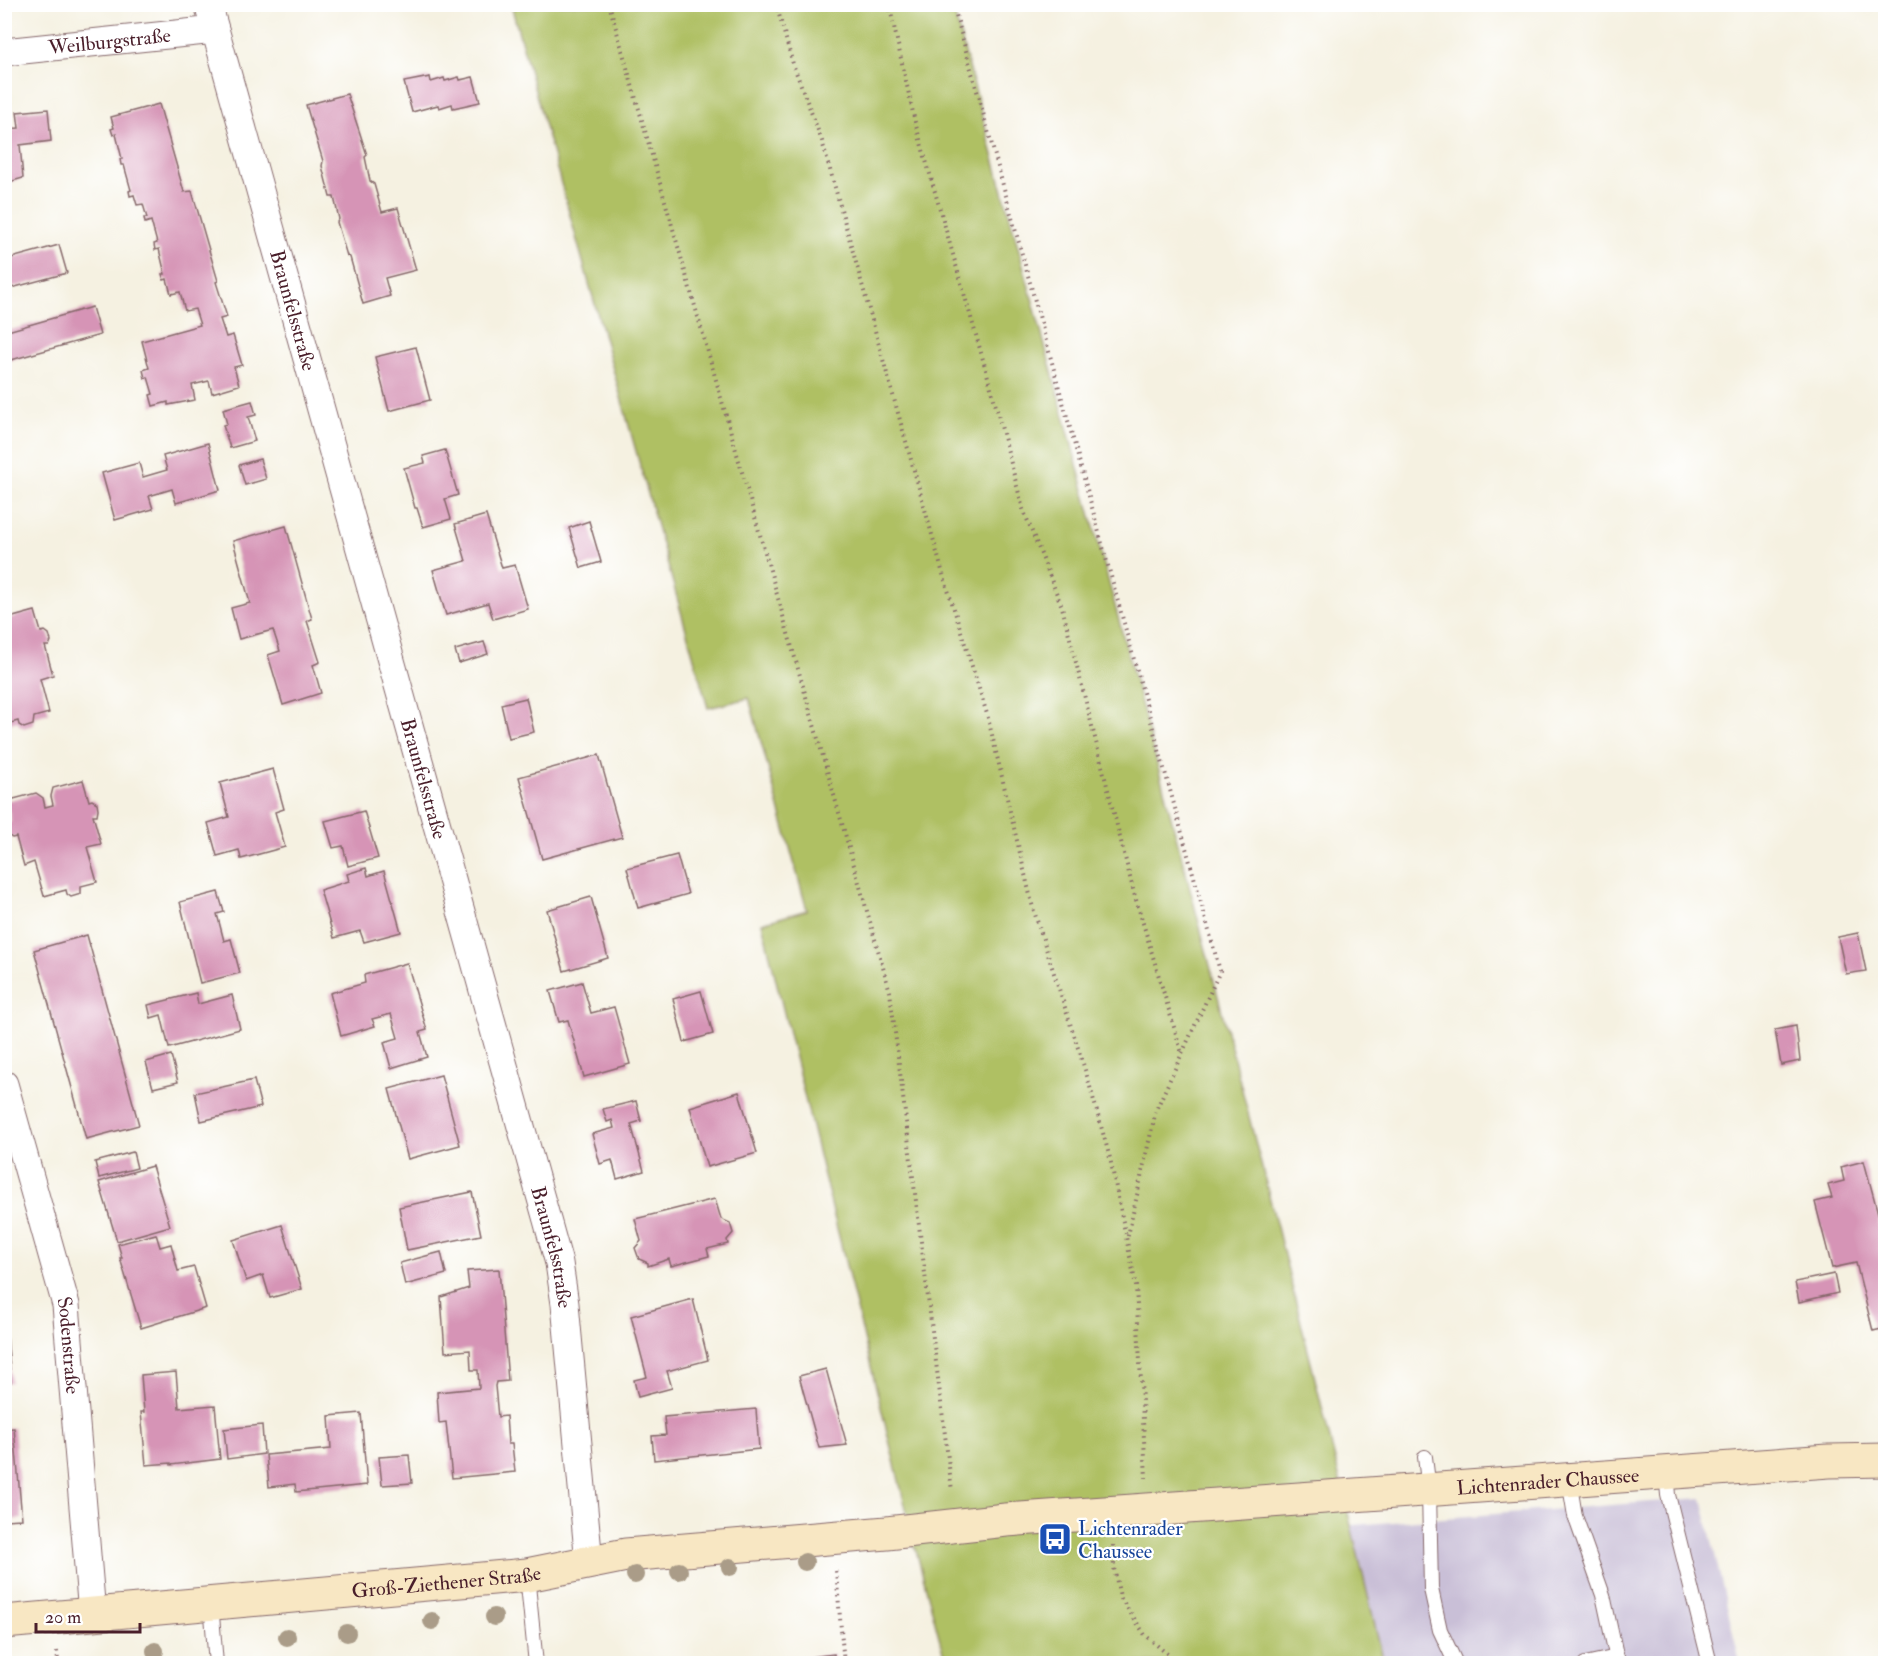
<svg xmlns="http://www.w3.org/2000/svg" width="1890" height="1668" font-family="'IM FELL Double Pica',serif">
<style>
.industrial{fill:#c9bfd7}
.green{fill:#afc063;stroke:#7c7047;stroke-width:1.5}
.building{fill:#d694b6}
.lines{fill:none;stroke-linecap:round;stroke-linejoin:round}
.lane-casing{stroke:#86686b;stroke-width:16}
.street-casing{stroke:#86686b;stroke-width:29}
.secondary-casing{stroke:#86686b;stroke-width:35}
.path{stroke:#86686b;stroke-width:4;stroke-dasharray:1.5 4.5;stroke-linecap:butt}
.lane{stroke:#fff;stroke-width:14}
.street{stroke:#fff;stroke-width:27}
.secondary{stroke:#f8e7c3;stroke-width:33}
.tree{fill:#aa9c88}
.labels{text-anchor:middle;stroke-width:4.5;stroke-linejoin:round;paint-order:stroke}
.street-label{font-size:20px;fill:#4a1f2b;stroke:#fff}
.transit-label{font-size:20px;fill:#164399;stroke:#fff;text-anchor:start}
</style>
<rect width="100%" height="100%" fill="#fff"/>
<filter id="ink" filterUnits="userSpaceOnUse"><feTurbulence type="fractalNoise" baseFrequency=".0167" numOctaves="2"/><feDisplacementMap in="SourceGraphic" scale="12" xChannelSelector="R" yChannelSelector="G"/><feConvolveMatrix kernelMatrix="1 2 1 2 8 2 1 2 1" color-interpolation-filters="sRGB"/></filter>
<filter id="wash" filterUnits="userSpaceOnUse"><feTurbulence type="fractalNoise" baseFrequency=".008" numOctaves="4" result="noise"/><feDisplacementMap in="SourceGraphic" scale="24" xChannelSelector="R" yChannelSelector="G"/><feGaussianBlur stdDeviation="1.35" result="paint"/><feColorMatrix in="noise" values="0 0 0 0 0 0 0 0 0 0 0 0 0 0 0 0 0 1.4 0 .05"/><feComposite in="paint" operator="in"/></filter>
<g filter="url(#wash)">
<rect width="100%" height="100%" fill="#f5f1e1"/>
<path class="industrial" d="M1702,1498L1740,1663H1376L1342,1526Z"/>
<path class="green" d="M511,5H952C1103,556 1252,1107 1384,1663H946L915,1546L762,923L807,910L749,698L708,708Z"/>
<g id="blocks">
<g class="building">
<path d="M430,77L431,82L444,78L445,81L459,77L460,80L473,77L480,102L453,108L452,104L439,108L438,105L412,112L404,82Z"/>
<path d="M347,94L367,155L365,157L370,181L374,184L382,212L398,208L416,270L385,278L390,296L363,304L350,257L347,256L337,222L339,219L334,197H330L322,166L323,161L306,105Z"/>
<path d="M159,104L184,192L192,191L209,250L218,281L216,282L227,317L220,319L226,337L233,335L242,365L234,367L239,385L212,393L209,381L192,385L195,400L168,405V402L153,406L150,395L153,394L148,377L145,378L143,370L149,368L142,341L200,325L195,309L185,311L180,292L171,294L167,279L164,280L162,274H165L159,249L155,250L154,244L157,243L151,221L145,223L144,218H147L143,204L137,205L134,195L130,196L129,191L131,190L124,165H121L120,159H122L116,134L113,135L111,129L114,128L111,117Z"/>
<path d="M48,109L51,141L20,145L23,178L9,182L8,179H4V129L19,128L17,112Z"/>
<path d="M59,245L67,273L4,290V260Z"/>
<path d="M92,307L100,335L4,362V332Z"/>
<path d="M416,347L430,400L389,411L375,357Z"/>
<path d="M252,401L256,415L248,417L255,441L230,448L223,425L227,424L223,409Z"/>
<path d="M208,443L220,490L176,503L172,489L149,496L153,509L115,520L102,473L139,463L143,477L167,470L163,456Z"/>
<path d="M445,450L458,495L445,499L451,519L423,527L417,508H415L404,468L425,463L423,456Z"/>
<path d="M260,459L266,479L245,485L239,465Z"/>
<path d="M486,515L502,568L515,565L528,609L493,619L488,603L446,615L433,570L466,561L455,524Z"/>
<path d="M589,521L601,562L581,568L569,528Z"/>
<path d="M286,526L312,619L307,621L320,662L313,665L321,693L283,705L268,655L280,651L273,630L239,639L231,608L250,603L233,541Z"/>
<path d="M35,611L41,632L45,631L49,634L51,641L49,646H45L53,675L40,679L49,713L34,717L33,725L24,728L19,725L18,721L4,725V623L6,619Z"/>
<path d="M484,642L488,654L459,663L455,650Z"/>
<path d="M526,698L534,732L509,738L501,704Z"/>
<path d="M599,755L622,837L542,859L519,777Z"/>
<path d="M273,769L284,809L275,812L285,847L241,859L239,850L217,856L208,823L229,817L220,783Z"/>
<path d="M83,780L89,801L92,800L97,803L98,809L97,815H93L101,844L87,847L97,882L81,886V894L71,897L67,894L66,890L44,896L34,862L24,866L16,837L12,838L8,835L5,828L8,823L11,821L6,801L36,793L43,798L45,807L53,805L51,796L53,788Z"/>
<path d="M364,811L378,858L348,866L343,846L333,848L325,821Z"/>
<path d="M677,855L688,894L638,908L627,868Z"/>
<path d="M366,868L368,876L384,871L401,932L364,942L360,931L334,938L320,890L349,881L347,874Z"/>
<path d="M218,892L224,912L217,914L224,941L231,939L240,973L200,983L180,902Z"/>
<path d="M591,897L608,958L564,971L547,910Z"/>
<path d="M1858,933L1866,971L1846,974L1838,937Z"/>
<path d="M87,935L139,1125L86,1139L34,950Z"/>
<path d="M407,963L427,1030L420,1032L427,1057L391,1068L384,1042L398,1038L391,1014L372,1019L375,1026L341,1036L330,993L365,983L364,975Z"/>
<path d="M582,982L591,1013L614,1007L630,1064L584,1077L568,1020L559,1022L550,991Z"/>
<path d="M701,991L713,1034L684,1042L673,999Z"/>
<path d="M196,993L198,1004L232,995L240,1029L169,1048L161,1015L151,1018L148,1005Z"/>
<path d="M1796,1026L1800,1061L1781,1065L1775,1030Z"/>
<path d="M171,1055L178,1082L153,1088L146,1062Z"/>
<path d="M441,1075L460,1145L408,1159L389,1089Z"/>
<path d="M254,1080L261,1107L201,1121L195,1093Z"/>
<path d="M739,1092L757,1153L707,1167L690,1107Z"/>
<path d="M636,1101L641,1121L631,1124L644,1171L617,1179L612,1160L600,1164L592,1134L614,1128L612,1120L607,1122L603,1109Z"/>
<path d="M133,1152L137,1168L99,1178L95,1162Z"/>
<path d="M1864,1161L1880,1221L1878,1222L1882,1239L1886,1238V1328L1873,1331L1856,1263L1832,1268L1815,1202L1832,1198L1828,1185L1844,1181L1841,1167Z"/>
<path d="M152,1166L170,1226L117,1241L99,1182Z"/>
<path d="M472,1192L481,1235L407,1250L399,1207Z"/>
<path d="M715,1199L721,1219L730,1223L733,1233L727,1240L728,1244L707,1249L709,1256L671,1266L669,1259L648,1266V1263L639,1259L635,1248L641,1241L635,1219Z"/>
<path d="M282,1225L302,1289L270,1298L263,1275L246,1281L233,1240Z"/>
<path d="M156,1234L160,1247L171,1244L178,1271L194,1267L206,1308L141,1328L120,1258H122L118,1244Z"/>
<path d="M441,1252L446,1274L405,1285L400,1263Z"/>
<path d="M499,1269L508,1381L496,1382L495,1386L498,1417L506,1416L508,1444H512L515,1472L452,1478L446,1422L439,1423L437,1392L479,1388L478,1370H471L470,1350L445,1352L441,1297L469,1288L467,1271Z"/>
<path d="M1834,1274L1838,1293L1799,1302L1795,1282Z"/>
<path d="M693,1299L708,1360L667,1371L672,1388L638,1397L634,1380L647,1377L631,1316Z"/>
<path d="M4,1334H7L11,1382L4,1383Z"/>
<path d="M826,1369L847,1445L819,1448L799,1376Z"/>
<path d="M176,1372L179,1408L215,1405L220,1459L171,1465V1463L146,1465L141,1412H144L141,1375Z"/>
<path d="M756,1409L759,1449L654,1460L652,1436L666,1435L664,1417Z"/>
<path d="M361,1413L367,1485L296,1492L295,1484L269,1487L266,1455L331,1449L329,1416Z"/>
<path d="M262,1425L264,1454L227,1459L224,1429Z"/>
<path d="M14,1428L22,1519L4,1520V1429Z"/>
<path d="M409,1455L412,1483L382,1485L379,1457Z"/>
<path d="M834,1654L835,1664H785V1660Z"/>
</g>
</g>
</g>
<g filter="url(#ink)">
<use href="#blocks" fill-opacity="0" stroke="#86686b" stroke-width="1.5"/>
<g class="lines">
<g class="lane-casing">
<g id="lane">
<path d="M1425,1457L1429,1490L1431,1589L1440,1630L1456,1664"/>
<path d="M1666,1473L1668,1495L1710,1664"/>
<path d="M1569,1480L1575,1516L1603,1595L1618,1664"/>
<path d="M527,1575L536,1664"/>
<path d="M211,1603L216,1664"/>
<path d="M1585,1664L1617,1657"/>
</g>
</g>
<g class="street-casing">
<g id="street">
<path id="s1" d="M208,4L559,1263L565,1304L589,1563"/>
<path id="s2" d="M4,52L215,30"/>
<path id="s3" d="M4,1084L66,1305L92,1614"/>
</g>
</g>
<g class="secondary-casing">
<g id="secondary">
<path id="s4" d="M4,1622L527,1575L626,1555L887,1533L1006,1520L1829,1461L1886,1460"/>
</g>
</g>
<g class="path">
<path d="M609,4L890,992L952,1491"/>
<path d="M776,4L793,64L822,141L943,574L987,714L1033,908L1087,1076L1110,1158L1136,1286L1146,1478"/>
<path d="M889,4L915,122L990,384L1023,509L1062,607L1134,893L1182,1054"/>
<path d="M953,4L1220,971L1156,1110L1127,1240"/>
<path d="M1113,1545L1114,1568L1120,1597L1145,1635L1179,1664"/>
<path d="M836,1571L844,1664"/>
<path d="M57,1651L58,1661"/>
</g>
<use href="#lane" class="lane"/>
<use href="#street" class="street"/>
<use href="#secondary" class="secondary"/>
</g>
<g class="tree">
<circle cx="805" cy="1562" r="9"/>
<circle cx="730" cy="1567" r="9"/>
<circle cx="679" cy="1571" r="9"/>
<circle cx="635" cy="1575" r="9"/>
<circle cx="494" cy="1617" r="9"/>
<circle cx="432" cy="1621" r="9"/>
<circle cx="347" cy="1633" r="9"/>
<circle cx="287" cy="1637" r="9"/>
<circle cx="155" cy="1651" r="9"/>
</g>
</g>
<defs>
<g id="bus-square" transform="scale(1.725)"><rect x="-9" y="-9" width="18" height="18" rx="4" fill="#1a4fb4" stroke="#fff"/><path d="M-5-6H5V4H4V6H2V4H-2V6H-4V4H-5ZM-3.5-4V0h7V-4ZM-3.5 1.2v1.5H-2V1.2ZM2 1.2v1.5H3.5V1.2Z" fill="#fff"/></g>
</defs>
<g fill-rule="evenodd">
<use href="#bus-square" x="1055" y="1539"/>
</g>
<g class="labels">
<g class="street-label">
<text dy="7" stroke="none"><textPath href="#s2" startOffset="106">Weilburgstraße</textPath></text>
<text dy="7" stroke="none"><textPath href="#s1" startOffset="318">Braunfelsstraße</textPath></text>
<text dy="7" stroke="none"><textPath href="#s1" startOffset="804">Braunfelsstraße</textPath></text>
<text dy="7" stroke="none"><textPath href="#s1" startOffset="1290">Braunfelsstraße</textPath></text>
<text dy="7" stroke="none"><textPath href="#s3" startOffset="270">Sodenstraße</textPath></text>
<text dy="7" stroke="none"><textPath href="#s4" startOffset="1551">Lichtenrader Chaussee</textPath></text>
<text dy="7" stroke="none"><textPath href="#s4" startOffset="444">Groß-Ziethener Straße</textPath></text>
</g>
<g class="transit-label">
<text x="1078" y="1535">Lichtenrader<tspan x="1078" dy="23">Chaussee</tspan></text>
</g>
</g>
<rect width="1890" height="1668" fill="none" stroke="#fff" stroke-width="24"/>
<path d="M36 1623v9h104v-9" fill="none" stroke="#4a1f2b" stroke-width="3"/>
<text x="45" y="1623" font-size="18" fill="#4a1f2b" stroke="#ffffff" stroke-width="4.5" paint-order="stroke">20 m</text>
</svg>
